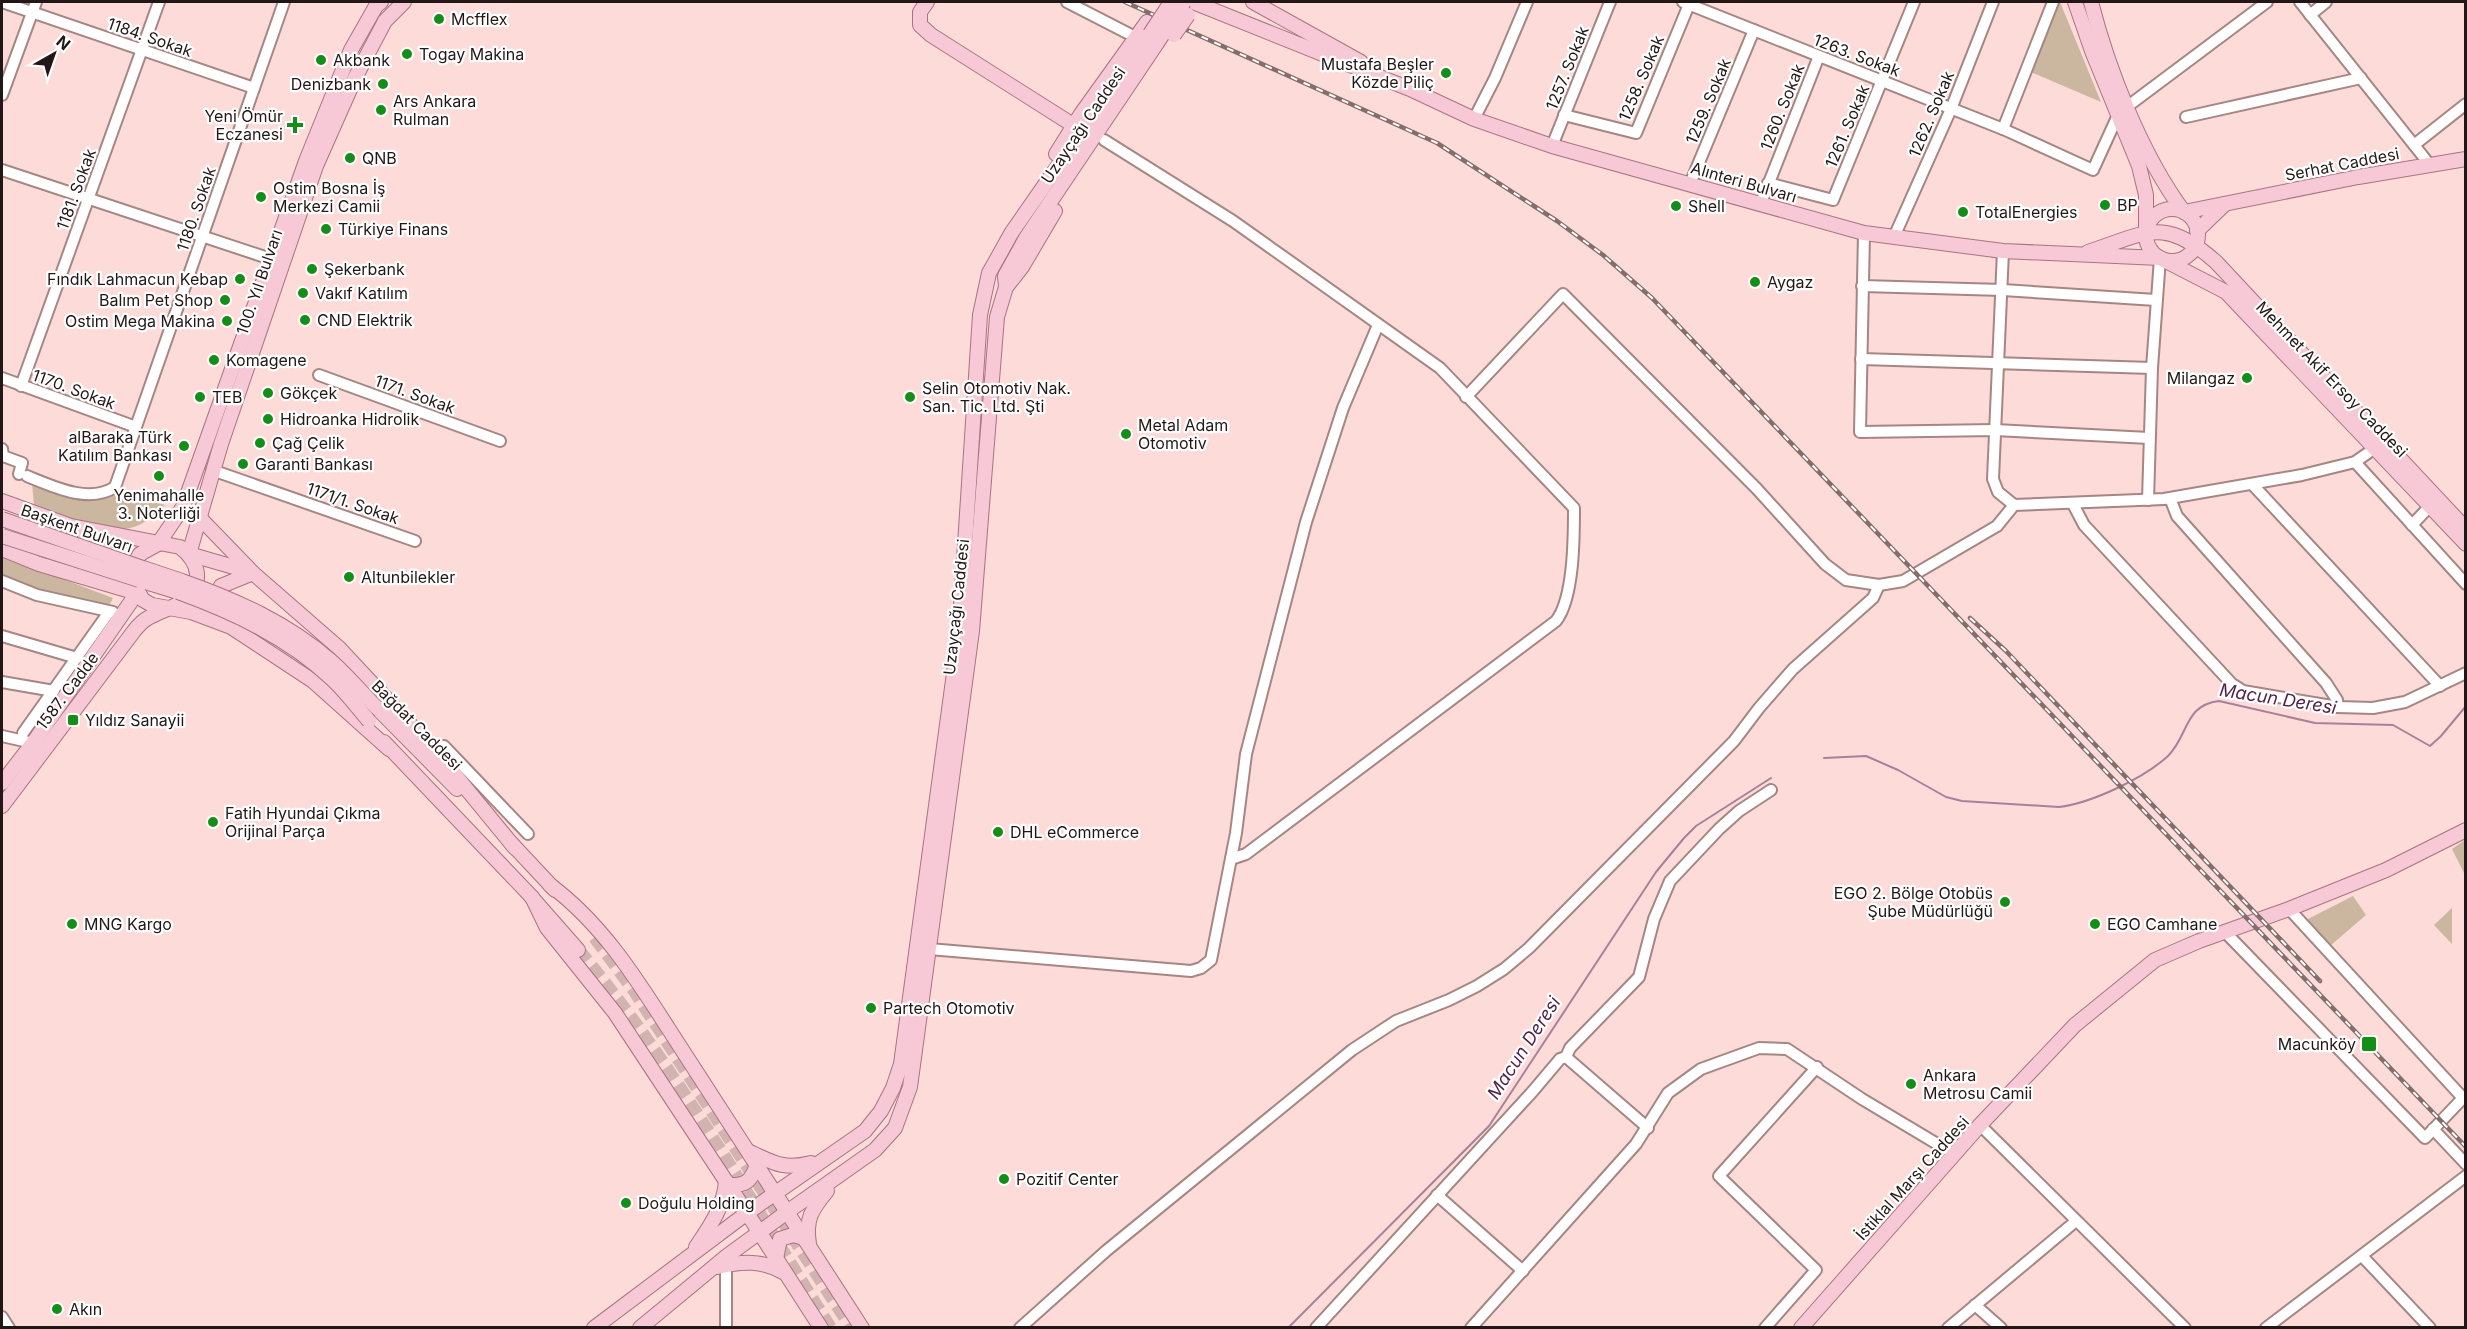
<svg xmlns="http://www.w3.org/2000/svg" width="2467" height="1329" font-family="Inter,sans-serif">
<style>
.green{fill:#cbb79f}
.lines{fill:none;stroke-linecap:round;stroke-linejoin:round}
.stream{stroke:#a7819c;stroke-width:2}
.major-tunnel{stroke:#d1b4b1;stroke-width:14;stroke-dasharray:14 7;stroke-linecap:butt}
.minor-casing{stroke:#a58683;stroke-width:14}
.major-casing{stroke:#a97381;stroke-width:16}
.minor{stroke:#fff;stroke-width:10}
.major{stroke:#f7c8d6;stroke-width:14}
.rail-casing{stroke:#836e6c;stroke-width:4.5}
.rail{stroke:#fff;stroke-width:2;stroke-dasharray:7;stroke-linecap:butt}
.major-bridge-casing{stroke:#a97381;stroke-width:16;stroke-linecap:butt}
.major-bridge{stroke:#f7c8d6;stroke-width:14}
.poi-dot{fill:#148e18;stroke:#fff;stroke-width:2}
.labels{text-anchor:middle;stroke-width:4.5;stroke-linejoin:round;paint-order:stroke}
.poi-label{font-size:16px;fill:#221716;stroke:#fff;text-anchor:start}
.street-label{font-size:16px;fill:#221716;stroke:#fff}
.water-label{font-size:18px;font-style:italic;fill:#501f45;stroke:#fff}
</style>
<rect width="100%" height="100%" fill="#fddbd8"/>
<g class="green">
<path d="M2060,2L2101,102L2031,72Z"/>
<path d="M32,482C67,496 84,508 121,492L165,505C155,515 144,525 130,528C102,533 60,515 34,506Z"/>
<path d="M2,556L113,598L108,608C72,600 36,590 2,576Z"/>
<path d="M2465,840V875L2452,849Z"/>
<path d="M2353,896L2366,915L2330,946L2309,923L2308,919Z"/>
<path d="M2452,908V944L2434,925Z"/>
</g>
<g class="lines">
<g class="stream">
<path d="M1824,758L1866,756L1898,770L1946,797L1962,801L2059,807C2092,803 2144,778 2168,756C2189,735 2184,705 2219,701L2315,723L2393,725L2430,746L2441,736L2466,706"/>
<path d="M1288,1328L1489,1126L1656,872L1684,838L1696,826L1771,778"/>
</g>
<g class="major-tunnel">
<path d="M595,937L635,991L852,1328"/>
<path d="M578,950C675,1067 749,1200 830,1328"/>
</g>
<g class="minor-casing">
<g id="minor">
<path d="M2,2L254,88"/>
<path d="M1067,2L1137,38"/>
<path d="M1683,2L2003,129L2093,170L2119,113"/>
<path d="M2300,2L2430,165"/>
<path d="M2310,15L2326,2"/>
<path d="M2,95L36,2"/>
<path d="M2128,106L2267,2"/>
<path d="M1564,115L1636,133L1690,2"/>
<path d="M2186,117L2361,78"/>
<path d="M1474,119L1495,78L1527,2"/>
<path d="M2003,129L2053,2"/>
<path d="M1104,140L1233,221L1440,368L1574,508C1574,537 1574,598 1556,621L1246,854L1231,859"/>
<path d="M2414,145L2466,104"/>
<path d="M1552,146L1610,2"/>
<path d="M2,170L271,259"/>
<path d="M1768,183L1833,200L1914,2"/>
<path d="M1690,184L1754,30"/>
<path d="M1761,203L1819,56"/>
<path d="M1864,233L1860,432L1995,430L2149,438"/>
<path d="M1894,237L1951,109L1993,2"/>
<path d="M2003,251L1993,479L1998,492L2014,505L2164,499L2302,475L2355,462L2375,448"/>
<path d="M1862,286L2003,290L2156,300"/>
<path d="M1861,359L2152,368"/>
<path d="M319,375L500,441"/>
<path d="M2,378L136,427"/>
<path d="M21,386L159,2"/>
<path d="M1466,397L1563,294L1757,489L1825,564L1846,580L1879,585L1903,581L1997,526L2014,505"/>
<path d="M2,449L3,456L22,463L19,474"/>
<path d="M2355,462L2466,584"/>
<path d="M212,470L415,541"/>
<path d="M27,476C54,487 89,504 115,487L284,2"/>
<path d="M2252,484L2440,686"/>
<path d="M2170,498L2177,516L2326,683L2337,700L2338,707"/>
<path d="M2148,500L2152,368L2160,258"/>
<path d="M2073,504L2084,525L2232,684L2243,691L2338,707L2373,708L2405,702L2466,673"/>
<path d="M2412,525L2430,506"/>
<path d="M2,581L37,595L113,612"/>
<path d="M2,636L77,658"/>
<path d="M2,682L54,691"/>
<path d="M23,733L109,612"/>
<path d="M2,736L33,743"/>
<path d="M444,746L528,834"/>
<path d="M2225,932L2425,1138L2463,1098L2289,909"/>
<path d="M929,949L1191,971L1201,968L1211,960L1236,833L1246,754L1306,522L1343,408L1378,325"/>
<path d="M1566,1057L1648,1128"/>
<path d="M1980,1125L2185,1328"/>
<path d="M2433,1129L2466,1164"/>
<path d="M1437,1195L1523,1271"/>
<path d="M2362,1256L2430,1328"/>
<path d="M1975,1305L2001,1328"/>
<path d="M2,1317L9,1328"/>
<path d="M726,1328V1265"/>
<path d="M1020,1328L1106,1251L1352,1050L1396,1021L1449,1000L1477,986L1504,969L1529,948L1734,741L1759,708L1793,669L1873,598L1879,585"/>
<path d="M1316,1328L1533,1091L1560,1059L1566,1057L1570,1048L1639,977L1654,919L1670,881L1719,829L1739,811L1771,790"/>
<path d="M1471,1328L1636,1144L1668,1093L1701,1069L1759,1048L1787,1049L1862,1099L1954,1154"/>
<path d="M1765,1328L1816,1270L1719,1176L1817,1067"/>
<path d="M1948,1328L2076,1221"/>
<path d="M2266,1328L2466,1176"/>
</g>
</g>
<g class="major-casing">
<g id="major">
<path d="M927,2L920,12V25L931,35L1073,125"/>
<path d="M1193,2L1410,89L1474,119L1552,146L1864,233L2003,251L2160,258L2226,292L2466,544"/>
<path d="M1253,2L1361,62"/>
<path d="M2075,2L2092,51L2139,166L2146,195V233"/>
<path d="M2091,2C2108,69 2142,156 2184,212"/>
<path d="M1056,154L1081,114L1147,22"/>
<circle cx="2172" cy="235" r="26"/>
<path d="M2184,212L2358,177L2466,159"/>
<path d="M2197,231L2225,204"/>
<path d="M2088,252C2148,232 2164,216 2216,262L2466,529"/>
<path d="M1007,286L1022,267L1055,211"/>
<path d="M2,501L71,526L180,547C189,554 196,562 197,574C199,604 168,606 148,618C142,621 138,626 134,631L2,806"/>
<path d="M198,516L253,573L339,648L437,753L515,848"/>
<path d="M84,533C101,542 109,546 114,565"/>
<path d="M158,544L183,507L306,161L351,50L376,6L381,2"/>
<path d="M158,544L140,554L135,563L133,583L143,600L152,605L191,612L231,627L313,681L389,749"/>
<path d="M2,549L39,564L137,593"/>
<path d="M189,554L221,444L316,166L355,78L385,21L404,2"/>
<path d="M189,554L251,572"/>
<path d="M143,568L182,581"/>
<path d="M139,580L178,592"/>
<path d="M215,605L213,602L221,586L253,573"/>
<path d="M376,707L457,789"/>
<path d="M384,742L528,893L578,950"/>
<path d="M2,783L33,743L137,593"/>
<path d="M511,843L555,890"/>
<path d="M550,885C601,923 634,975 668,1028C708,1089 747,1151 787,1212L727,1256L640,1328"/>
<path d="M532,897L547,928L615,1013L747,1213L594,1328"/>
<path d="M750,1152C773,1163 785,1170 811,1163"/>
<path d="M729,1185C746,1186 751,1181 757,1165"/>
<path d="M809,1244C805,1219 812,1209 827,1191"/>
<path d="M696,1247C710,1226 724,1207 726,1181"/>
<path d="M776,1259L780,1239L793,1235L804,1238"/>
<path d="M717,1267C742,1261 763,1260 785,1273"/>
<path d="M821,1328L747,1213L865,1131L881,1111L893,1088L901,1064L959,636L980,315L989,273L1012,232L1150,34"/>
<path d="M862,1328L787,1212L875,1150L895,1128L910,1087L972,631L997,317L1006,287L1005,276L1026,238L1157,43"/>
<path d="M1801,1328L1980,1125L2075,1025L2155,960L2199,941L2289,909L2386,870L2466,830"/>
</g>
</g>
<use href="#minor" class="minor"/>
<use href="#major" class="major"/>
<g class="rail-casing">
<g id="rail">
<path d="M1125,2L1437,143L1557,221L1603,255L1652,298L2466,1147"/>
<path d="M1970,618L2006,651L2320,981"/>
</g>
</g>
<use href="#rail" class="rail"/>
<g class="major-bridge-casing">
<g id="major-bridge">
<path d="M1150,34L1171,2"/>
<path d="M1174,35L1188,15"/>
<path d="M1157,43L1184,2"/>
<path d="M2,519L143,568"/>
<path d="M2,536L139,580"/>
<path d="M182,581C236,600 288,623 331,661C347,675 361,692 376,707"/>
<path d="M178,592C233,612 289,638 332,679C345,691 357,707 369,721"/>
</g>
</g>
<use href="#major-bridge" class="major-bridge"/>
</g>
<g class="poi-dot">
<circle cx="439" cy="19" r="6"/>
<circle cx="407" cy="54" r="6"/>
<circle cx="321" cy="60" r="6"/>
<circle cx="1446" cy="73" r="6"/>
<circle cx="383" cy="84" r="6"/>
<circle cx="381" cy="110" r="6"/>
<path d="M292 116h6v6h6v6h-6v6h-6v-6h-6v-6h6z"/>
<circle cx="350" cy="158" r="6"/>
<circle cx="261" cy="197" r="6"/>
<circle cx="2105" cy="205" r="6"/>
<circle cx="1676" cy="206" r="6"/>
<circle cx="1963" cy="212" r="6"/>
<circle cx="326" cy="229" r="6"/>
<circle cx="312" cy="269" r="6"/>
<circle cx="240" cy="279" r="6"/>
<circle cx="1755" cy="282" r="6"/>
<circle cx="303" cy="293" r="6"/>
<circle cx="225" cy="300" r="6"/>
<circle cx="305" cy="320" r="6"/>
<circle cx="227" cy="321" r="6"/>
<circle cx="214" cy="360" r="6"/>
<circle cx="2247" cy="378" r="6"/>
<circle cx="268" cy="393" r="6"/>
<circle cx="200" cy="397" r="6"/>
<circle cx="910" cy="397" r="6"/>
<circle cx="268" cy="419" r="6"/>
<circle cx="1126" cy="434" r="6"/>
<circle cx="260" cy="443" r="6"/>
<circle cx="184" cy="446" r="6"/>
<circle cx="243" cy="464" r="6"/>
<circle cx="159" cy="476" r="6"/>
<circle cx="349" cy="577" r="6"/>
<rect x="67" y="714" width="12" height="12" rx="3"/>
<circle cx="213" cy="822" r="6"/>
<circle cx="998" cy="832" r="6"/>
<circle cx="2005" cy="902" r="6"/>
<circle cx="72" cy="924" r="6"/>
<circle cx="2095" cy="924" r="6"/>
<circle cx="871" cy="1008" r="6"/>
<rect x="2361" y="1036" width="16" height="16" rx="3"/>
<circle cx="1911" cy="1084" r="6"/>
<circle cx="1004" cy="1179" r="6"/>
<circle cx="626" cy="1203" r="6"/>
<circle cx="57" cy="1309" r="6"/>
</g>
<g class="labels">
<g class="poi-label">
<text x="451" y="25">Mcfflex</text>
<text x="419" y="60">Togay Makina</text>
<text x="333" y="66">Akbank</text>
<text x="1434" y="70" text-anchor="end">Mustafa Beşler<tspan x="1434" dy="18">Közde Piliç</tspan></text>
<text x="371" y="90" text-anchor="end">Denizbank</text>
<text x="393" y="107">Ars Ankara<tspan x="393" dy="18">Rulman</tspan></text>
<text x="283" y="122" text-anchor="end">Yeni Ömür<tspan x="283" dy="18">Eczanesi</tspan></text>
<text x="362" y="164">QNB</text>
<text x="273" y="194">Ostim Bosna İş<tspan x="273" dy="18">Merkezi Camii</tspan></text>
<text x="2117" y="211">BP</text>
<text x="1688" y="212">Shell</text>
<text x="1975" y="218">TotalEnergies</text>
<text x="338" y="235">Türkiye Finans</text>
<text x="324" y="275">Şekerbank</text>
<text x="228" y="285" text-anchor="end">Fındık Lahmacun Kebap</text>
<text x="1767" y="288">Aygaz</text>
<text x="315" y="299">Vakıf Katılım</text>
<text x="213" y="306" text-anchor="end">Balım Pet Shop</text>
<text x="317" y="326">CND Elektrik</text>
<text x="215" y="327" text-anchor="end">Ostim Mega Makina</text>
<text x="226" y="366">Komagene</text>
<text x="2235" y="384" text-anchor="end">Milangaz</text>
<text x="922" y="394">Selin Otomotiv Nak.<tspan x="922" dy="18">San. Tic. Ltd. Şti</tspan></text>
<text x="280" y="399">Gökçek</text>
<text x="212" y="403">TEB</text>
<text x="280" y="425">Hidroanka Hidrolik</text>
<text x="1138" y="431">Metal Adam<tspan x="1138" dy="18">Otomotiv</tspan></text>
<text x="172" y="443" text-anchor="end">alBaraka Türk<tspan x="172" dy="18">Katılım Bankası</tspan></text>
<text x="272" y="449">Çağ Çelik</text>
<text x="255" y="470">Garanti Bankası</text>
<text x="159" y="501" text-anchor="middle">Yenimahalle<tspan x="159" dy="18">3. Noterliği</tspan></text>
<text x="361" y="583">Altunbilekler</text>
<text x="85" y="726">Yıldız Sanayii</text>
<text x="225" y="819">Fatih Hyundai Çıkma<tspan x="225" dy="18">Orijinal Parça</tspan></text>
<text x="1010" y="838">DHL eCommerce</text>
<text x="1993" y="899" text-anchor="end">EGO 2. Bölge Otobüs<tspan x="1993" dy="18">Şube Müdürlüğü</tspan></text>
<text x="84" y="930">MNG Kargo</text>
<text x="2107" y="930">EGO Camhane</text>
<text x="883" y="1014">Partech Otomotiv</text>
<text x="2356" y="1050" text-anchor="end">Macunköy</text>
<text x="1923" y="1081">Ankara<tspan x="1923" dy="18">Metrosu Camii</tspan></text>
<text x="1016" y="1185">Pozitif Center</text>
<text x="638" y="1209">Doğulu Holding</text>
<text x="69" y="1315">Akın</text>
</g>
<g class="street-label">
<text transform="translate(150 37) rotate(19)" y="6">1184. Sokak</text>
<text transform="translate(1857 55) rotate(21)" y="6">1263. Sokak</text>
<text transform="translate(1567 68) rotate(-68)" y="6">1257. Sokak</text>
<text transform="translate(1641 78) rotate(-67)" y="6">1258. Sokak</text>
<text transform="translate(1708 101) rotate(-67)" y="6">1259. Sokak</text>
<text transform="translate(1782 107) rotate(-68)" y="6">1260. Sokak</text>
<text transform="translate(1931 114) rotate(-67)" y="6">1262. Sokak</text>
<text transform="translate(1083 125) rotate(-56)" y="6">Uzayçağı Caddesi</text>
<text transform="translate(1847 126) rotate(-67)" y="6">1261. Sokak</text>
<text transform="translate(2342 164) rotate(-11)" y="6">Serhat Caddesi</text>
<text transform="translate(1744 182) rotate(16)" y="6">Alınteri Bulvarı</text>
<text transform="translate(76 189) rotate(-70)" y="6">1181. Sokak</text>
<text transform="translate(196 209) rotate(-71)" y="6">1180. Sokak</text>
<text transform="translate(259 282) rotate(-71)" y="6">100. Yıl Bulvarı</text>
<text transform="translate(2332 379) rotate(46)" y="6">Mehmet Akif Ersoy Caddesi</text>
<text transform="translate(74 389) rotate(20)" y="6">1170. Sokak</text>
<text transform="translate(415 394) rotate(20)" y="6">1171. Sokak</text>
<text transform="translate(353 503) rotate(19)" y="6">1171/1. Sokak</text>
<text transform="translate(77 528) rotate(19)" y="6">Başkent Bulvarı</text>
<text transform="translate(956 607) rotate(-84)" y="6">Uzayçağı Caddesi</text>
<text transform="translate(67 691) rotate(-53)" y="6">1587. Cadde</text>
<text transform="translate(417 725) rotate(45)" y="6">Bağdat Caddesi</text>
<text transform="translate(1912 1178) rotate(-48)" y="6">İstiklal Marşı Caddesi</text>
</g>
<g class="water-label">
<text transform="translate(2278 699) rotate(9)" y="6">Macun Deresi</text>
<text transform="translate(1524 1048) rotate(-57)" y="6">Macun Deresi</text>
</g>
</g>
<rect width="2467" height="1329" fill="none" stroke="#221716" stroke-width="6"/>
<g transform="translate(54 54) rotate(40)" stroke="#ffffff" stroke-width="4.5" paint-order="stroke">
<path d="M0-4.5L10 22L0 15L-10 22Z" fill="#221716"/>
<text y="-9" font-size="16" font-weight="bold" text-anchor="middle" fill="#221716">N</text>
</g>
</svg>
